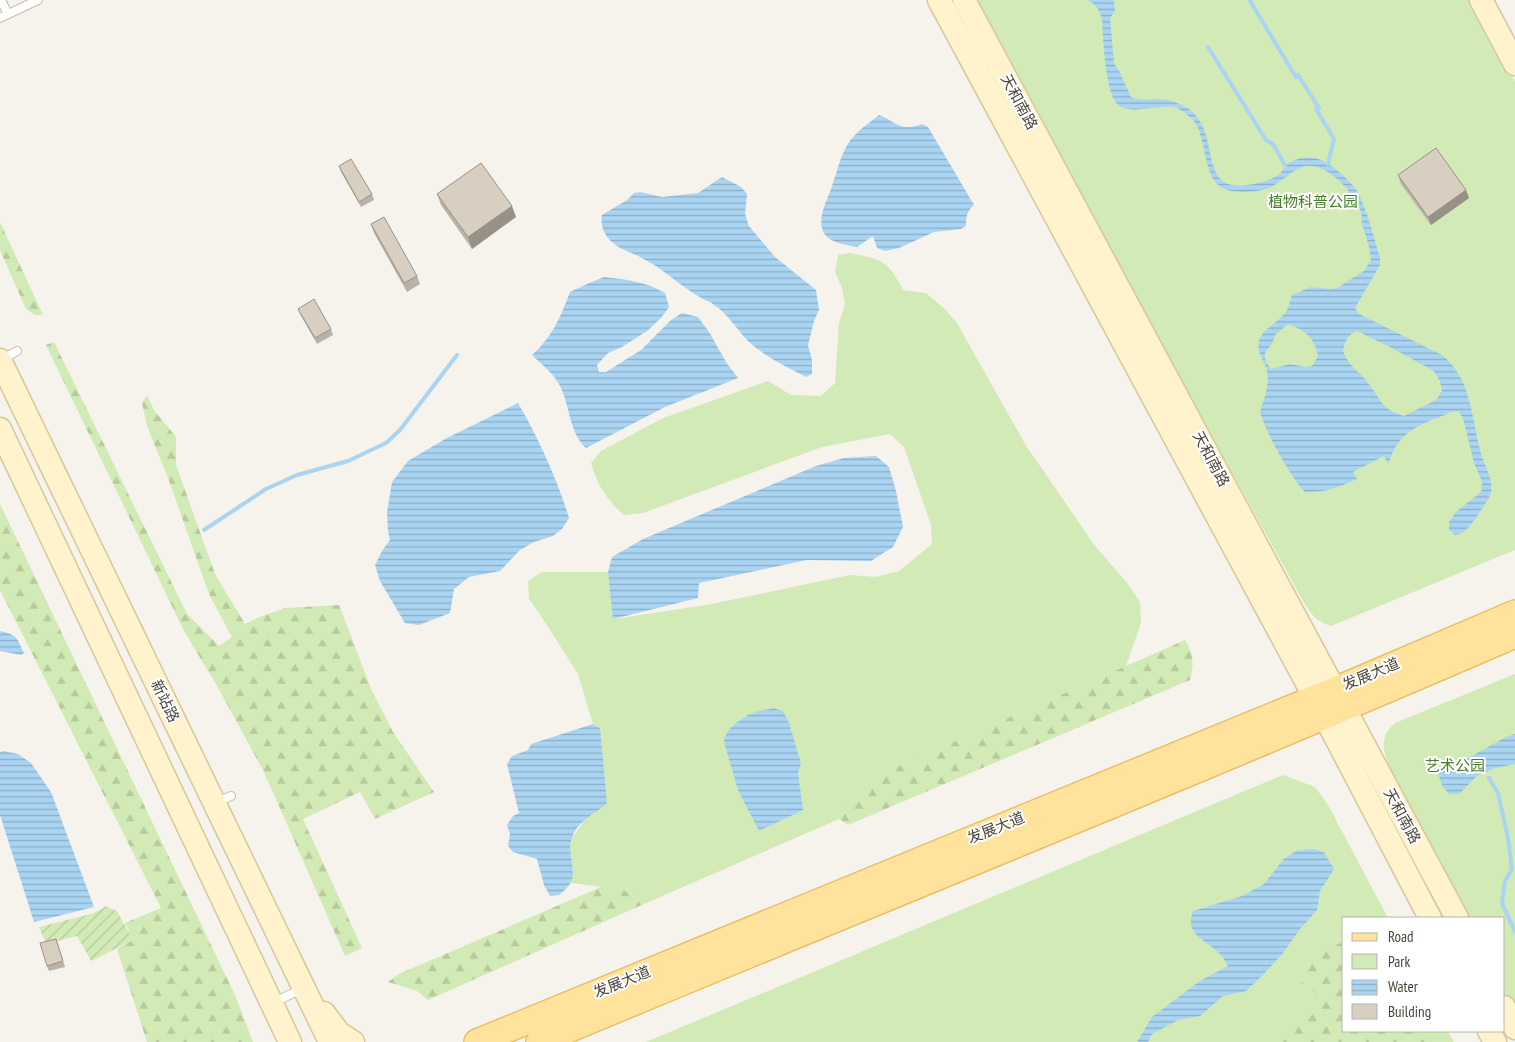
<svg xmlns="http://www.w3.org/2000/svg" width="1515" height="1042" font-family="'PT Sans Narrow','Noto Sans SC',sans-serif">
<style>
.green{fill:#d2eab5}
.forest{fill:url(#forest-firs)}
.garden{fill:url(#garden-furrows)}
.water{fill:url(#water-rules);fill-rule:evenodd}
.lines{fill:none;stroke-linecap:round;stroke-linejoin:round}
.stream{stroke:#a9d4f2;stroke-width:4}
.lane-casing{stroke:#c2bbae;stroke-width:10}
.secondary-casing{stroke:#d6c79b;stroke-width:25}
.primary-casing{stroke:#e6c16a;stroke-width:28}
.lane{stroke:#fff;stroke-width:8}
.secondary{stroke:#fff3cd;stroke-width:22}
.primary{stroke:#ffe39c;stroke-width:25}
.wall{fill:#bab2a6}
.shaded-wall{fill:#979187}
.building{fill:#d8cfc1;stroke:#979187}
.labels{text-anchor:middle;stroke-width:4;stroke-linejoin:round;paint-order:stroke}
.street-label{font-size:15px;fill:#4b4439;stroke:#fff}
.park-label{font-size:15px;fill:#4a7f2a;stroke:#fff}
</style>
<defs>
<pattern id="forest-firs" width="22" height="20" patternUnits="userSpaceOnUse" patternTransform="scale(1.25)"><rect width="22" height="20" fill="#d2eab5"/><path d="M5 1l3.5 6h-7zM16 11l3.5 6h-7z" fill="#b6ca9c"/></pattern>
<pattern id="garden-furrows" width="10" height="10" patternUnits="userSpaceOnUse" patternTransform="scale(1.25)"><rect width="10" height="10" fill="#d2eab5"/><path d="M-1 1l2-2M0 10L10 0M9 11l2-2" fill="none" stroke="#b6ca9c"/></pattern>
<pattern id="water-rules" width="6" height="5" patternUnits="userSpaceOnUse" patternTransform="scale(1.25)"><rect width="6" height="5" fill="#a9d4f2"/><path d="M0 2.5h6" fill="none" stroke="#8caec5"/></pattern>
</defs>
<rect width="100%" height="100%" fill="#f6f3ec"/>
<g class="green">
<path d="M974,0H1471L1515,82V550L1331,626C1315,621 1312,615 1303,601L1227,463L1207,434Z"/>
<path d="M850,253C882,260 887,259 903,290L926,293L945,309L957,323L1025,444L1095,546L1128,584L1140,602L1141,623L1126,666L874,777L860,791L839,819L644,904L635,897L617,886L601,887L571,883L573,872L569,855L572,838L586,818L600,728L593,724L578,674L541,616L529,599L528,581L542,572H608L614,619L712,604L850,575L876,577L899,571L932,544L931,525L904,447L890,434L822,447L643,513L624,515C607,500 597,485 591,463L601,451L663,418L768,381L791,395L821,396L835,383L839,323L845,304L842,288L835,272L838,255Z"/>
<path d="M1515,674V1018L1504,997V918H1464L1393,775C1385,755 1376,739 1395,723Z"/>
<path d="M1283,775L1315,787L1328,805L1388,918H1344V1031H1448L1454,1042H646Z"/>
</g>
<g class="forest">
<path d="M0,222L43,315H35L26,309L0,250Z"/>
<path d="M54,342L187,614L219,646L232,637L209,594L168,478L147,426L142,403L147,395L154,410L176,437V465L215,574L245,624L257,618L285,608L339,605L372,691L393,732L434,792L375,819L360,792L303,819L362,948L345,956L264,772L216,684L184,631L46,345Z"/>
<path d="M0,504L235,995L253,1042H147L117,949L133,940L125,923L161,908L0,590Z"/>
<path d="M1185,640C1194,655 1194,663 1190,680L862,819L848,825L839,819L860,791L874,777Z"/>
<path d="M617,886L635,897L644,904L428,1000L417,991L388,982L399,974L601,887Z"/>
<path d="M1344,943V1031H1423L1427,1042H1279L1319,999L1312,989L1301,984C1310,964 1321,945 1344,943Z"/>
</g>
<path class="garden" d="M106,906L117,911L133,940L91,961L77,936L46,944L39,927L94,913Z"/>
<g class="water">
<path d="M1087,0H1114L1115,11L1110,18L1114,63L1119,71L1131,97C1140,101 1148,99 1158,99C1169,99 1180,103 1190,110C1225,137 1191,204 1265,181C1276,177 1281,176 1285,165C1294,160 1303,156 1314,158C1328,160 1350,180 1357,191C1367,209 1374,238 1380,258V265L1355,308L1359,314L1442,355C1472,379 1471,418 1481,453C1484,465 1494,481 1491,493C1490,498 1472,524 1468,528C1464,532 1460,534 1455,535L1449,530V522L1456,512L1481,492L1482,486V481L1474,463L1463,418L1458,411L1452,412C1421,425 1400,428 1388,464L1384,456L1353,472L1357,479C1339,487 1325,493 1305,492C1291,478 1265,431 1260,412C1264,399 1270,385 1267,370C1264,360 1256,352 1259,341C1262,329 1278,323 1285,313C1289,308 1290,301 1292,295L1311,287L1330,289L1337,288L1364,271L1371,260C1370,247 1366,236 1362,224C1361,220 1362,216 1361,212C1355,193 1324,159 1302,167C1292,171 1283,180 1273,186C1263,192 1244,193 1232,191C1199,186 1210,138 1192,119C1187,114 1180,108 1173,107C1158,104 1130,116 1117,104C1105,91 1103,37 1102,19C1099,9 1096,4 1087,0ZM1288,324C1305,330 1315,338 1318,356L1312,366L1305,367L1290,364L1271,369C1256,351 1272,351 1275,335ZM1357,331L1388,346L1434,371L1440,381L1442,391L1436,400L1404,416C1379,409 1380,396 1365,379C1355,368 1349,366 1343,351C1345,341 1347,335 1357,331Z"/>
<path d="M879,115C899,123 899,132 922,124L928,127L974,205C967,211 966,216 966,226L961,229L934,232L899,248L885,251L877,248L873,236L857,247C846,245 828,243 823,231C817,215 829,198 833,183C839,166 842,148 855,135C862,127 871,122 879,115Z"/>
<path d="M722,177L741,187L747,194L745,214L749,226L775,257L816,290L819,310L814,321L808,345L812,360V374L806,377C787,367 762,355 747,340C736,328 727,313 713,304C710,301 706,301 703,299C681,287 664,269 642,258C631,252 622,251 612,242C604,235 600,225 602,215L627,200L634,193L640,192L662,197L698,193Z"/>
<path d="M604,277C628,280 644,281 665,293L669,307L661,318L647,331L622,347L608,353L597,365L599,372H606L641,350L671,320L682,313L698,317L709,332L726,362L738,378L665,407L586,448C569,433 570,404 559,384C553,373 541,364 532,355C553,336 560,318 570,292L587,284Z"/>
<path d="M518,403C538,437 558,481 569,518L562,529L553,536L534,542L520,550L500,571L469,577L454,589L450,613L419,625L405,623L380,581L375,565L382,551L390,540L388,531L387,512L392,482L408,461L445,439Z"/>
<path d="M876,456L889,467L896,491L903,527L893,547L871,561L807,560L699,583L698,598L613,619L608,572L612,557L643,539L816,466L844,458Z"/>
<path d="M0,631C18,635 16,637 24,653L21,655L0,651Z"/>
<path d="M773,708L783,711L789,723L801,763L798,773L803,810L759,831L738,790L724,742C725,728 745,715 758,711C763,710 768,710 773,708Z"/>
<path d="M593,724L600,728L607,803C594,815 578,820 572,838C566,854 578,871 570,884C567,888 563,892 559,895L550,896L544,885L537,859L513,852L508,846L510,834L507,825L513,816L519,813L507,764L512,756L528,750L531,744Z"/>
<path d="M1515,734V764L1495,768L1477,776L1459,794H1449L1443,787L1437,771L1461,762L1506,737Z"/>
<path d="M3,751L18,754L31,763L51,792L94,907L34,922L0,815V752Z"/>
<path d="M1313,849L1324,852L1334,869L1320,891L1317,910L1300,929L1283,953L1262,976L1246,991L1223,996L1200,1016L1178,1020L1152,1034L1148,1042H1137L1152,1017L1200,981L1228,966C1226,962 1223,957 1219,953C1206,940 1184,935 1193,911L1242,896L1264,884L1284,859L1296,851Z"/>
</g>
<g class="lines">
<g class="stream">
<path d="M1251,0L1250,1L1296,77L1298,75L1319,108L1316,109L1334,139L1328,164"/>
<path d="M1208,47L1266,140L1273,144L1285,165"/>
<path d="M204,530L266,489L297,475L348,461L386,443L400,430L457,355"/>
<path d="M1489,778L1498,793L1508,838L1512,869L1505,881L1502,903L1515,932"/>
</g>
<g class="lane-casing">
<g id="lane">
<path d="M1,0L8,14"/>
<path d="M0,18L38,0"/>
<path d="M1,360L17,351"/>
<path d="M217,802L231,796"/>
<path d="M274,1002L302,989"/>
</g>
</g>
<g class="secondary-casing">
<g id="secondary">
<path d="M939,0L1315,698L1430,918"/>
<path d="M964,0L1457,918"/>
<path d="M1481,0L1515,64"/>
<path d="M0,360L330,1042"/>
<path d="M0,429L290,1042"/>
<path d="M1504,1007L1515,1028"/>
<path d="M324,1013L339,1033L353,1042"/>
<path d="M1489,1031L1495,1042"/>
</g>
</g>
<g class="primary-casing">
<g id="primary">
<path d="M477,1042L1335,690L1515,613"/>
<path d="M539,1042C864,906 1192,775 1515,635"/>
</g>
</g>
<use href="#lane" class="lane"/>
<use href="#secondary" class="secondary"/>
<use href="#primary" class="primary"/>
</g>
<g class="wall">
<path d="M339,166L372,194L374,200L361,207L341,172Z"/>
<path d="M1398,175L1466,190L1469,198L1431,225L1401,184Z"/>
<path d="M437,194L516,217L472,249L441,205Z"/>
<path d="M371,224L417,276L420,284L407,292L374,233Z"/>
<path d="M298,309L331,329L333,335L317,344L300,314Z"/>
<path d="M56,939L65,967L49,971L47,966Z"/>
</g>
<g class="shaded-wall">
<path d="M1466,190L1469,198L1431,225L1428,217Z"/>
<path d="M512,206L516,217L472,249L468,237Z"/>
</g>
<g class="building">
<path d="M1436,148L1466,190L1428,217L1398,175Z"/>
<path d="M351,159L372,194L359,202L339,166Z"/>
<path d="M481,163L512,206L468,237L437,194Z"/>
<path d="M384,217L417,276L404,283L371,224Z"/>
<path d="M314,299L331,329L315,338L298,309Z"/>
<path d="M56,939L63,961L47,966L40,943Z"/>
</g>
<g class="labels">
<g class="street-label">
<text transform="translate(1019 102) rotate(62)" y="5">天和南路</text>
<text transform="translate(1211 459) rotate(62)" y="5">天和南路</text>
<text transform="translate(1371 674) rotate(-23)" y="5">发展大道</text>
<text transform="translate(165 701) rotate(64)" y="5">新站路</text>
<text transform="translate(1402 816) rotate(62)" y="5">天和南路</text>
<text transform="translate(996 828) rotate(-22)" y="5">发展大道</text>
<text transform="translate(622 982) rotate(-22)" y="5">发展大道</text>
</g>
<g class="park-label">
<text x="1313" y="207">植物科普公园</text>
<text x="1455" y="771">艺术公园</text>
</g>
</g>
<rect x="1342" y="917" width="162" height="115" fill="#ffffff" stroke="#b7b4b0"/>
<rect x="1352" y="933" width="25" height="8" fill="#ffe39c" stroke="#b7b4b0"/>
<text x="1388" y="942" font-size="15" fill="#4b4439">Road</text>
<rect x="1352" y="954" width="25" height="15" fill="#d2eab5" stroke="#b7b4b0"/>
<text x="1388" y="967" font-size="15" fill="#4b4439">Park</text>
<rect x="1352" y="980" width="25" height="15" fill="url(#water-rules)" stroke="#b7b4b0"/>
<text x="1388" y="992" font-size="15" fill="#4b4439">Water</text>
<rect x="1352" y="1004" width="25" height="15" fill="#d8cfc1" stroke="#b7b4b0"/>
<text x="1388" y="1017" font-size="15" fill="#4b4439">Building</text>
</svg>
